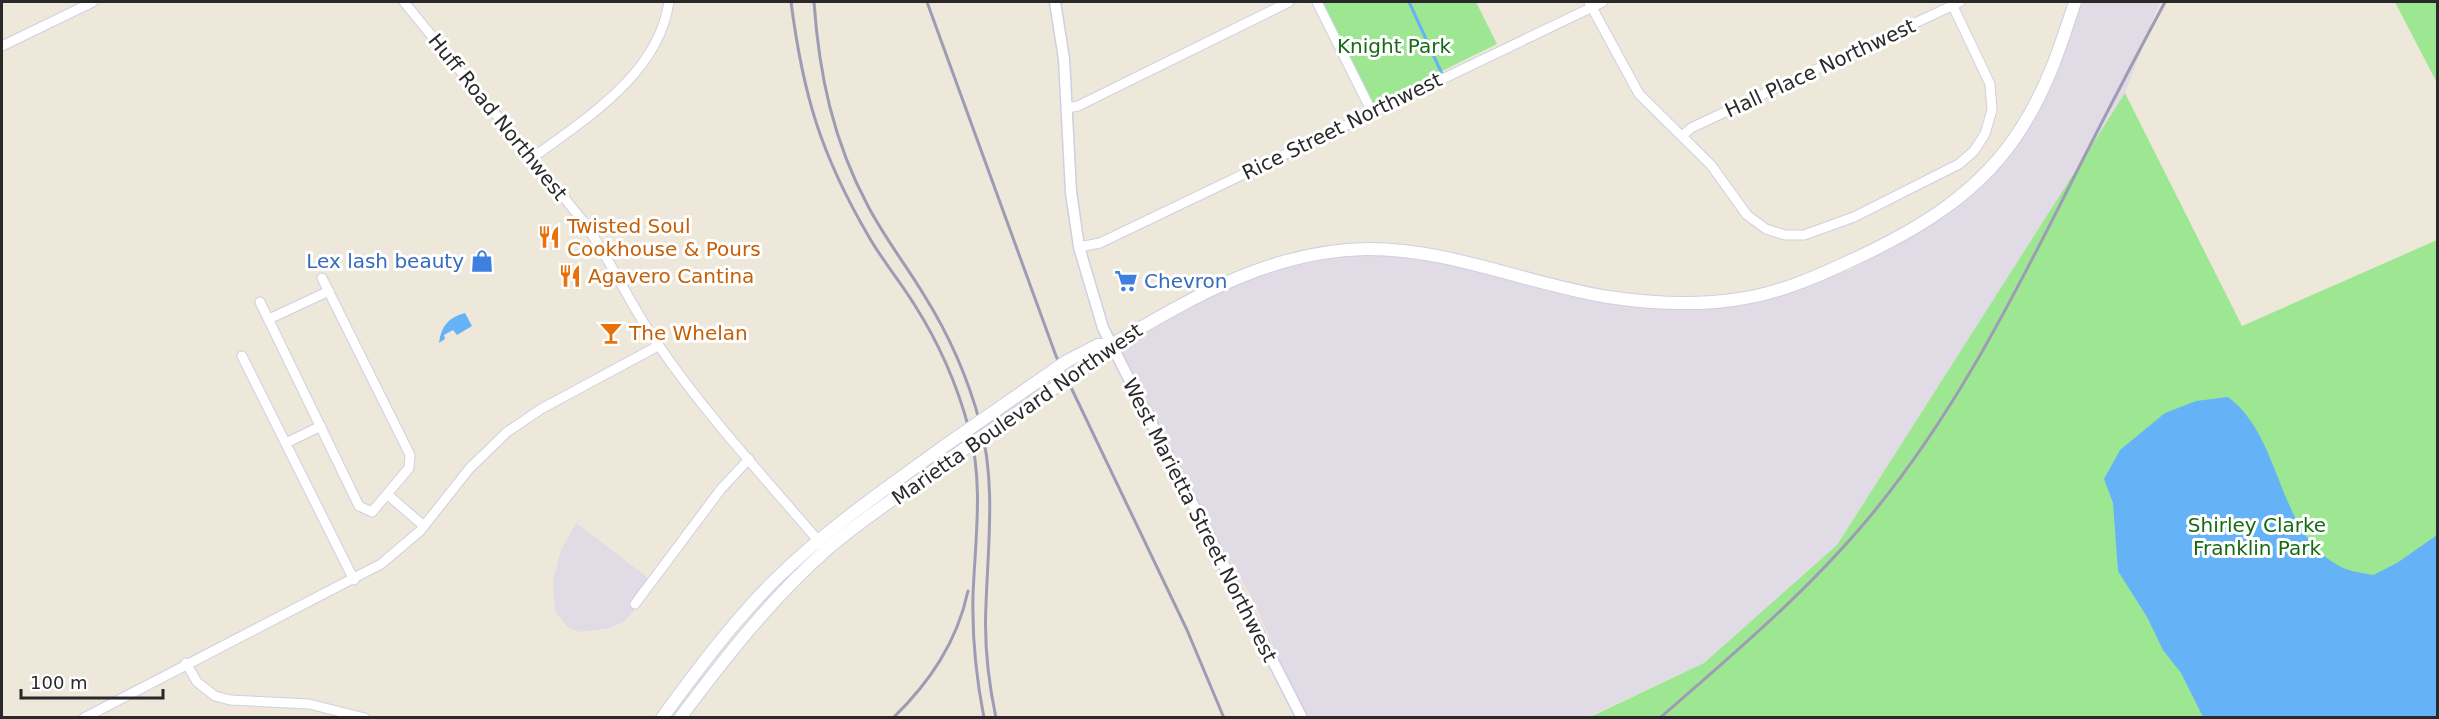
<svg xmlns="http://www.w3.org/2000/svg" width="2439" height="719" font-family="'DejaVu Sans',sans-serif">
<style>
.industrial{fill:#e0dbe4}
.green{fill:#9ee792}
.water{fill:#65b3f6}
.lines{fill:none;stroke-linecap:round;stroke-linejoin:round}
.stream{stroke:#65b3f6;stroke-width:3}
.minor-casing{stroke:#cfcfe3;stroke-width:11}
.tertiary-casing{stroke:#cfcfe3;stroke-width:13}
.secondary-casing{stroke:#cfcfe3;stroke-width:14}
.minor{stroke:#fff;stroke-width:9}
.tertiary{stroke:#fff;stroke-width:10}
.secondary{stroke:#fff;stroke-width:12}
.rail{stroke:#9e9cb5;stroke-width:3}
.secondary-bridge-casing{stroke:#cfcfe3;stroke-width:14;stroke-linecap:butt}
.secondary-bridge{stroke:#fff;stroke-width:12}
.labels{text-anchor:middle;stroke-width:6;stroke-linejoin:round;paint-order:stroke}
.park-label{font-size:20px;fill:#166a15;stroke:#fff}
.street-label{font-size:20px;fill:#292929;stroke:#fff}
.food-label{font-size:20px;fill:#c56008;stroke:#fff;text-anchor:start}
.shop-label{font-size:20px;fill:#366cbe;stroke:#fff;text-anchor:end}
</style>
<rect width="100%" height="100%" fill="#ede8da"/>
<g class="industrial">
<path d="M2071,2H2160L2125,93L1837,545L1704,663L1588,717H1309L1286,675L1252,598L1105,347L1280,257L1403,253L1695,306L1850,270L1946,209L2039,111Z"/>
<path d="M576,523L656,584L625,621L610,628L580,632L567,627L555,610L553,580L561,550Z"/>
</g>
<g class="green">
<path d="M1322,2H1476L1497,44L1373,105Z"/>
<path d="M2395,2H2437V83Z"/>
<path d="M2125,93L2242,326L2437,240V717L1588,718L1704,663L1837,545Z"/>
</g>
<g class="water">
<path d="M465,313L472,326L457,335L453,330L444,335L445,339L439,343C441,326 449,317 465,313Z"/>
<path d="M2228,397C2285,439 2276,540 2346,569C2354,572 2364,573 2373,575L2397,563L2437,535V717H2203L2181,673L2163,650L2147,617L2118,571L2113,503L2104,479L2120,450L2165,413L2196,401Z"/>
</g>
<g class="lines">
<path class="stream" d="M1409,2L1443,76"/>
<g class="minor-casing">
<g id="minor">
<path d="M404,2L583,221C612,261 630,306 659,346C707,416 766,479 821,544"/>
<path d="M1317,2L1372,112"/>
<path d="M1589,2L1639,94L1711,165L1747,215L1766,229L1785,235H1804L1854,217L1959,164L1974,151L1985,134L1992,110L1990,84L1951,2"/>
<path d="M2,46L93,2"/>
<path d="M1067,108L1078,106L1289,2"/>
<path d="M1682,136L1691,128L1960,2"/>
<path d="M531,159C586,118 658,75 669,2"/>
<path d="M1079,247L1100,243L1603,2"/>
<path d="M260,302L359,506L372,512L409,468L410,455L322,278"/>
<path d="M269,319L329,291"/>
<path d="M242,356L354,580"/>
<path d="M286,443L321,426"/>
<path d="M388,495L424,526"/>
<path d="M635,604L721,489L749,459"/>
<path d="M186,663L197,682L215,696L230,700L309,704L365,718"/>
<path d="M84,718L381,564L420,531L469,469L507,432L541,409L658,346"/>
</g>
</g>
<g class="tertiary-casing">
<path id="tertiary" d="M1055,2L1064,59L1071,192L1079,247L1103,328L1302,718"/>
</g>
<g class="secondary-casing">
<g id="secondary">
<path d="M1067,361L1098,345H1111"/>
<path d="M1091,363L1103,357L1111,345C1192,298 1271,250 1368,249C1451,249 1527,284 1608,297C1649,303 1690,306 1732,300C1774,295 1812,279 1850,261C1918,230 1982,192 2022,127C2047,88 2061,45 2075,2"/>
<path d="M662,718C698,669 735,619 778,577C828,528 887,488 943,447"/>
<path d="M680,718C724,659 770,600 825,551C864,517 909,489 951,458"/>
</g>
</g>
<use href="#minor" class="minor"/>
<use href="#tertiary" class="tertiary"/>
<use href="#secondary" class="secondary"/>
<g class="rail">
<path d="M791,2C803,95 821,155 869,237C882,260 900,281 914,304C939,343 957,384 969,429C984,484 975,540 973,596C972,637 976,677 984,718"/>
<path d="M814,2C819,74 833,141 868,206C884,237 906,265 924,295C949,335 968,378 980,423C996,483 988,544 986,605C984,643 988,680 996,718"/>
<path d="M927,2L1056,356L1187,630L1224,718"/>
<path d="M893,718C930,682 957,642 968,591"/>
<path d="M1660,718C1732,655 1805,594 1867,520C1950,421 2009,306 2067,191C2099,127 2132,64 2165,2"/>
</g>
<g class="secondary-bridge-casing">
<g id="secondary-bridge">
<path d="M943,447L1067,361"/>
<path d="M951,458L1091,363"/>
</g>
</g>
<use href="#secondary-bridge" class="secondary-bridge"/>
</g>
<defs>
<g id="restaurant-bare" transform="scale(1.8)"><path d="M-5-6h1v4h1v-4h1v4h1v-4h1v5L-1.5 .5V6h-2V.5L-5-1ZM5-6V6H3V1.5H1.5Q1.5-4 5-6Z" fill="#e8710a" stroke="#fff" stroke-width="2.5" paint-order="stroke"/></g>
<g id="shop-bare" transform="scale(1.8)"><path d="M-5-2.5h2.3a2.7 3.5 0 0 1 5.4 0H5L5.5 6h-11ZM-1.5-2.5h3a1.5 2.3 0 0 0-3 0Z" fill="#3f7fe0" stroke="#fff" stroke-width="2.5" paint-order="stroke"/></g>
<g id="supermarket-bare" transform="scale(1.8)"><path d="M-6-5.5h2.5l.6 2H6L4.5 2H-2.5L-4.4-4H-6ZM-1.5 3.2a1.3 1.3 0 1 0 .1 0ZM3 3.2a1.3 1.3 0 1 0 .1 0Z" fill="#3f7fe0" stroke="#fff" stroke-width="2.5" paint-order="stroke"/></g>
<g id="bar-bare" transform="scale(1.8)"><path d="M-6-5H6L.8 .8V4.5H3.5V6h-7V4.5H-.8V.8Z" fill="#e8710a" stroke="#fff" stroke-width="2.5" paint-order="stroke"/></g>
</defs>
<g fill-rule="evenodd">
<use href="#restaurant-bare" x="549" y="237"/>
<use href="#shop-bare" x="482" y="261"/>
<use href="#restaurant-bare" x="570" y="276"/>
<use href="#supermarket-bare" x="1126" y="281"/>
<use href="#bar-bare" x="611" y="333"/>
</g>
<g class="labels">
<g class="park-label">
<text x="1394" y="53">Knight Park</text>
<text x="2257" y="532">Shirley Clarke<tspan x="2257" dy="23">Franklin Park</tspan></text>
</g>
<g class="street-label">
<text transform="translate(1820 68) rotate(-25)" y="7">Hall Place Northwest</text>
<text transform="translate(498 117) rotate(51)" y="7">Huff Road Northwest</text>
<text transform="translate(1342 126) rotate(-26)" y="7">Rice Street Northwest</text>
<text transform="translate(1017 414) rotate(-35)" y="7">Marietta Boulevard Northwest</text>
<text transform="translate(1200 520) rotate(63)" y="7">West Marietta Street Northwest</text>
</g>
<g class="food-label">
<text x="567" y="233">Twisted Soul<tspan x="567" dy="23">Cookhouse &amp; Pours</tspan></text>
<text x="588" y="283">Agavero Cantina</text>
<text x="629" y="340">The Whelan</text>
</g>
<g class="shop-label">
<text x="464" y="268">Lex lash beauty</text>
<text x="1144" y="288" text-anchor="start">Chevron</text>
</g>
</g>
<rect width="2439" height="719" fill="none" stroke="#292929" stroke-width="6"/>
<path d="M21 689v9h142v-9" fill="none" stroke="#292929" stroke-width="3"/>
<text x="30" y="689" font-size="18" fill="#292929" stroke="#ffffff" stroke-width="4.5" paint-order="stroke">100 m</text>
</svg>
